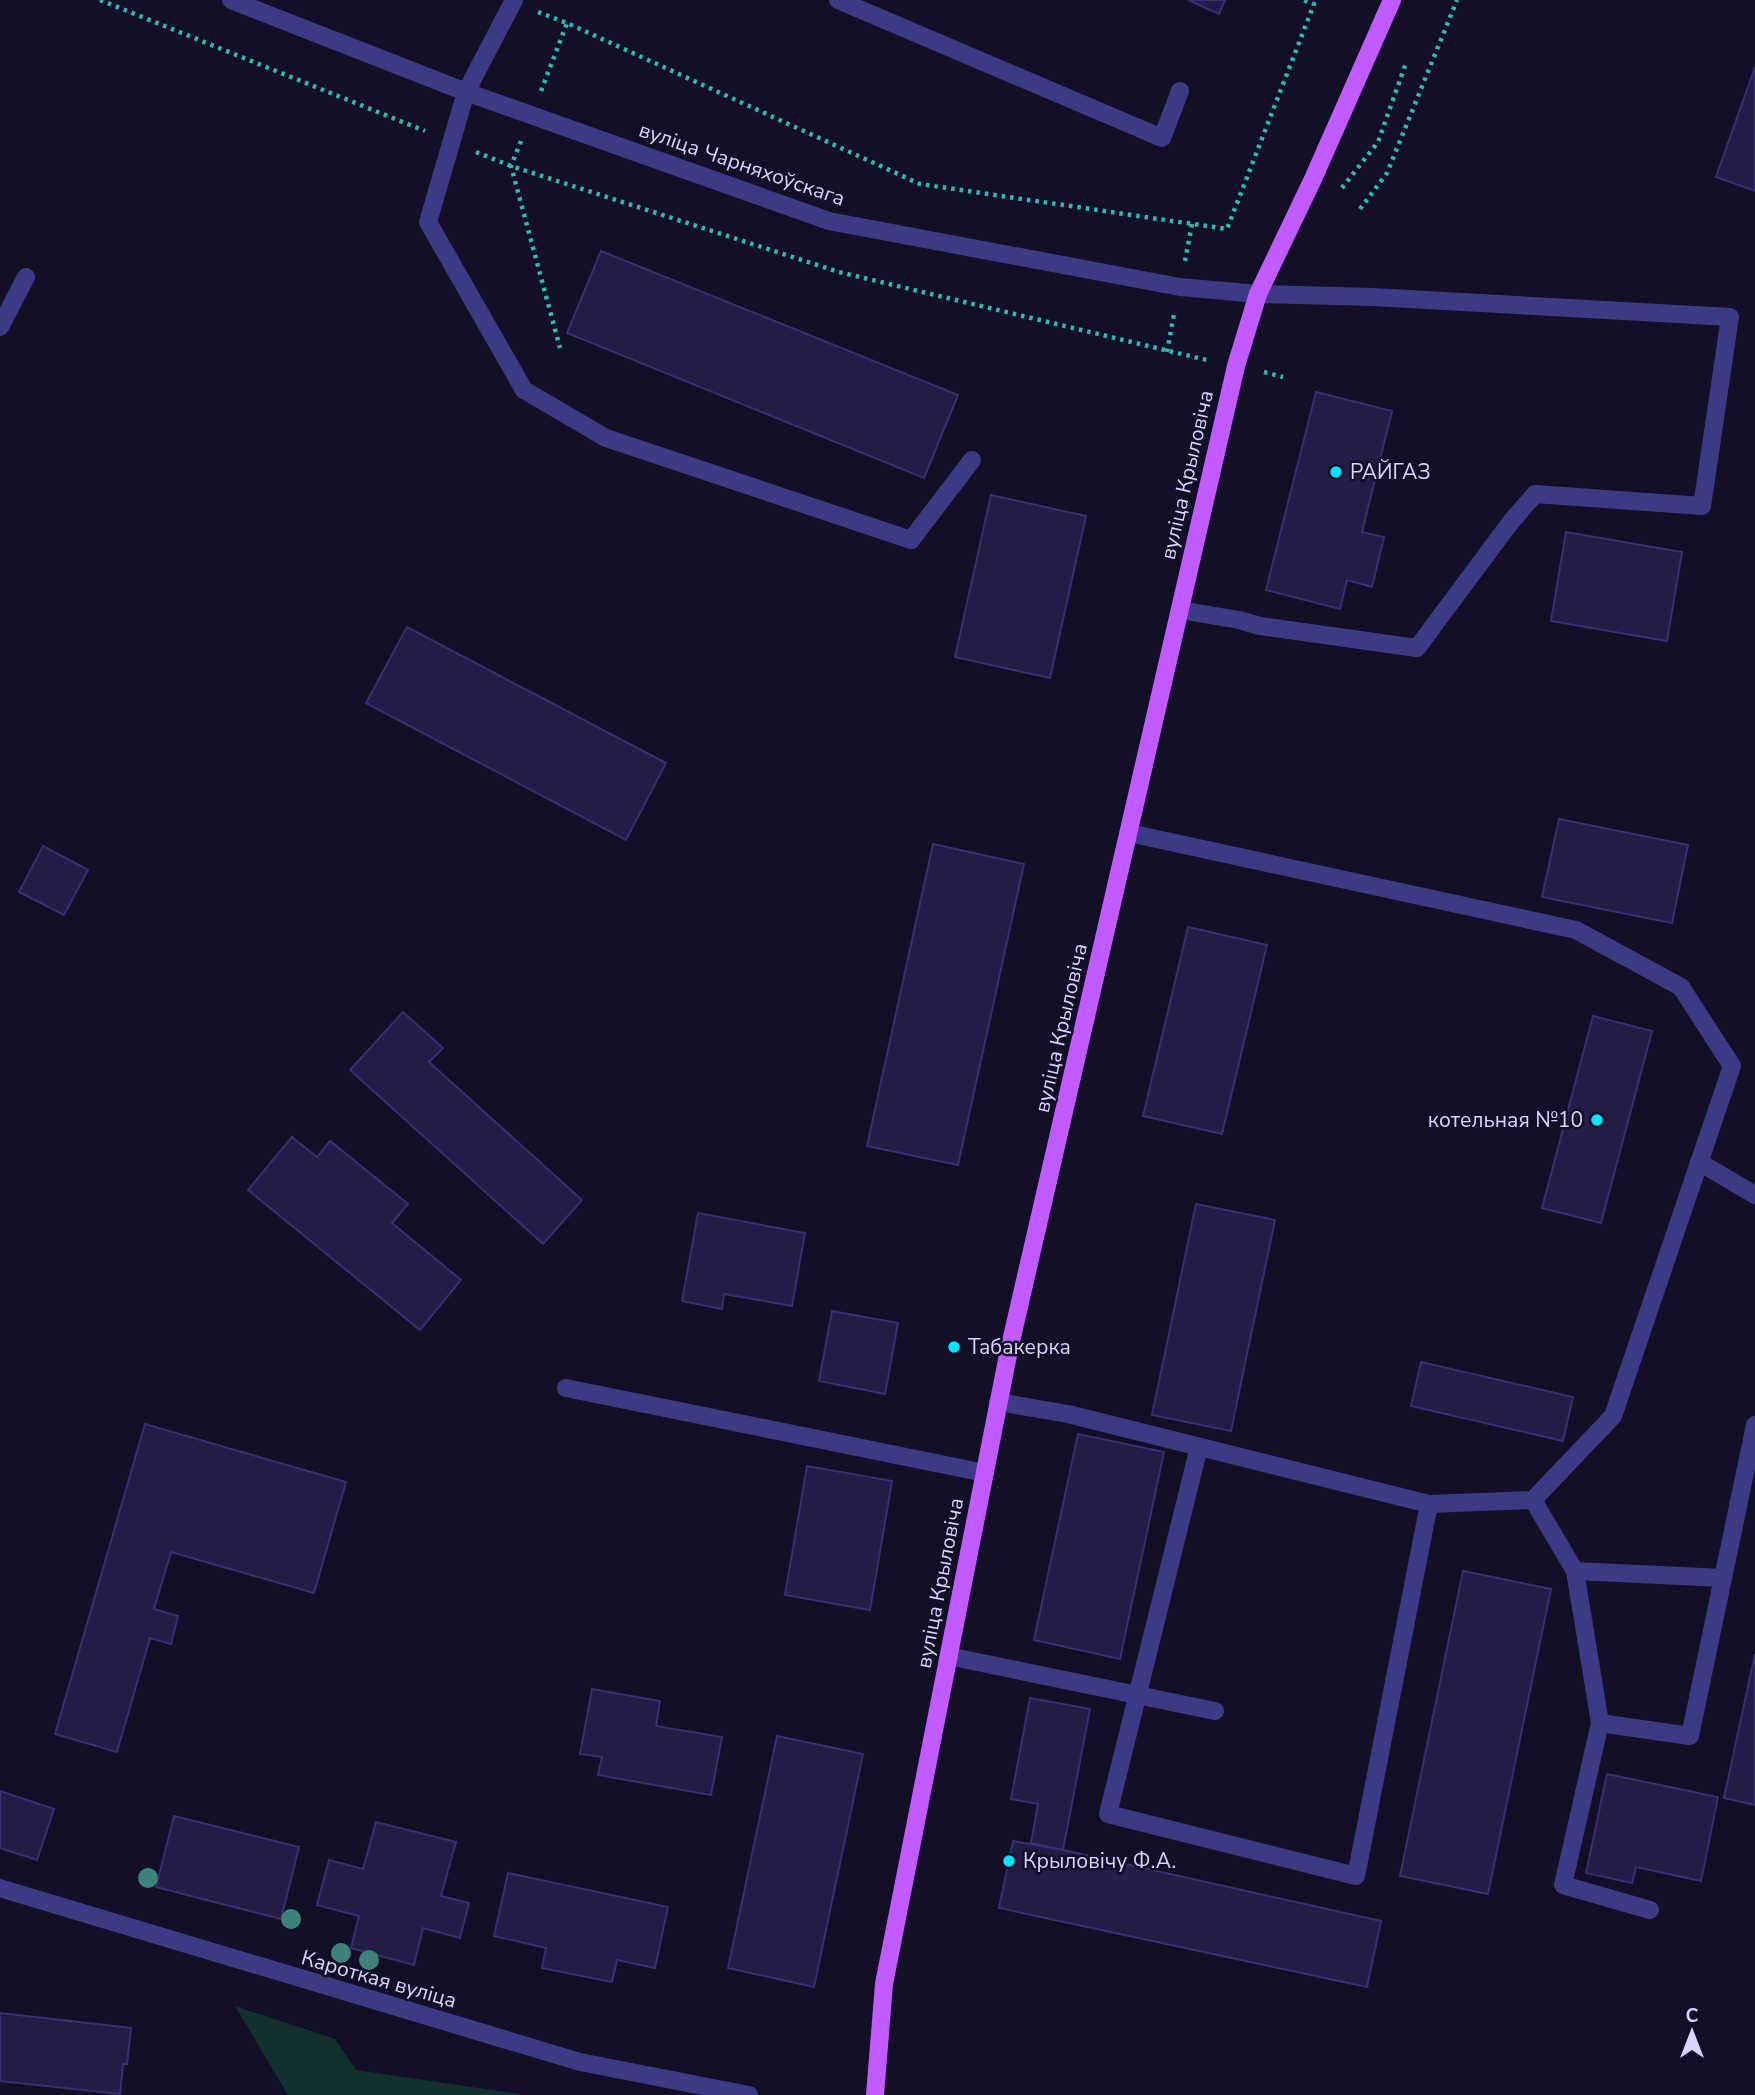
<svg xmlns="http://www.w3.org/2000/svg" width="1755" height="2095" font-family="'Nunito Sans',sans-serif">
<style>
.green{fill:#12302f}
.building{fill:#241b47;stroke:#3b2d73;stroke-width:2}
.lines{fill:none;stroke-linecap:round;stroke-linejoin:round}
.path{stroke:#2fb8b0;stroke-width:4.5;stroke-dasharray:3.5 5;stroke-linecap:butt}
.minor{stroke:#3d3a85;stroke-width:18}
.major{stroke:#c25bff;stroke-width:18}
.tree{fill:#3d827b}
.poi-dot{fill:#00e5ff;stroke:#130f26;stroke-width:2.5}
.labels{text-anchor:middle;stroke-width:5;stroke-linejoin:round;paint-order:stroke}
.street-label{font-size:21px;fill:#d9d4ff;stroke:#130f26}
.poi-label{font-size:21px;fill:#d9d4ff;stroke:#130f26;text-anchor:start}
</style>
<rect width="100%" height="100%" fill="#130f26"/>
<path class="green" d="M235,2006L335,2039L356,2070L526,2095H288Z"/>
<g class="building">
<path d="M1188,0H1225L1219,14Z"/>
<path d="M1755,67V191L1716,177Z"/>
<path d="M601,251L958,395L924,478L567,333Z"/>
<path d="M1316,392L1392,411L1362,532L1384,537L1372,587L1347,580L1340,609L1266,590Z"/>
<path d="M991,495L1086,516L1050,678L955,657Z"/>
<path d="M1566,532L1682,552L1667,641L1551,621Z"/>
<path d="M407,627L666,763L626,840L366,703Z"/>
<path d="M1559,819L1688,845L1672,923L1542,897Z"/>
<path d="M933,844L1024,864L958,1165L867,1146Z"/>
<path d="M43,846L88,870L64,915L19,892Z"/>
<path d="M1188,927L1267,945L1222,1134L1143,1116Z"/>
<path d="M403,1012L443,1048L429,1062L582,1200L543,1244L350,1070Z"/>
<path d="M1593,1016L1652,1031L1601,1223L1542,1208Z"/>
<path d="M292,1137L317,1157L330,1141L408,1204L392,1223L461,1280L420,1330L248,1190Z"/>
<path d="M1196,1204L1275,1220L1231,1431L1152,1415Z"/>
<path d="M698,1213L805,1233L792,1306L724,1294L722,1309L682,1301Z"/>
<path d="M832,1311L898,1323L885,1394L819,1381Z"/>
<path d="M1421,1362L1573,1397L1563,1441L1411,1406Z"/>
<path d="M145,1424L346,1482L314,1593L171,1552L154,1609L178,1616L171,1644L150,1638L117,1752L55,1734Z"/>
<path d="M1078,1434L1164,1452L1120,1659L1034,1640Z"/>
<path d="M807,1466L892,1481L870,1610L785,1595Z"/>
<path d="M1463,1571L1551,1589L1488,1894L1400,1876Z"/>
<path d="M1755,1654V1805L1724,1798Z"/>
<path d="M592,1689L660,1701L656,1726L722,1737L711,1795L598,1775L602,1757L580,1754Z"/>
<path d="M1030,1698L1090,1709L1063,1850L1031,1843L1038,1804L1011,1799Z"/>
<path d="M777,1736L863,1754L814,1987L728,1968Z"/>
<path d="M1607,1774L1718,1797L1701,1881L1636,1867L1632,1883L1586,1873Z"/>
<path d="M0,1791L54,1809L37,1860L0,1848Z"/>
<path d="M174,1816L299,1847L281,1919L156,1887Z"/>
<path d="M376,1822L456,1842L441,1896L469,1903L460,1938L423,1928L414,1965L351,1948L359,1916L317,1905L329,1860L363,1869Z"/>
<path d="M1013,1841L1063,1850L1381,1921L1367,1987L999,1908Z"/>
<path d="M508,1873L668,1907L655,1968L617,1960L612,1982L542,1968L546,1948L494,1936Z"/>
<path d="M0,2013L131,2028L127,2064H123L120,2094L0,2081Z"/>
</g>
<g class="lines">
<g class="path">
<path d="M100,0L425,131"/>
<path d="M538,12L567,23L920,184L1227,229L1314,4L1303,0"/>
<path d="M541,91L567,23"/>
<path d="M521,141L511,166L560,348"/>
<path d="M476,152L511,166L839,272L1211,361"/>
<path d="M1342,188L1378,142L1406,63"/>
<path d="M1360,209L1387,173L1457,0"/>
<path d="M1185,261L1192,224"/>
<path d="M1167,352L1174,314"/>
<path d="M1264,372L1283,377"/>
</g>
<g class="minor">
<path d="M231,0L466,92L829,221L1180,287L1258,294L1373,297L1730,317L1702,506L1535,494L1510,523L1417,648L1260,626L1239,620L1180,610"/>
<path d="M514,0L466,92L428,222L524,390L606,438L911,540L972,460"/>
<path d="M838,0L1162,138L1180,91"/>
<path d="M0,327L26,277"/>
<path d="M1699,1162L1755,1195"/>
<path d="M566,1388L985,1473"/>
<path d="M998,1402L1068,1414L1429,1504L1533,1500L1613,1416L1732,1066L1681,987L1576,930L1129,833"/>
<path d="M1199,1447L1108,1814L1356,1876L1429,1504"/>
<path d="M1533,1500L1575,1571L1600,1723L1690,1736L1755,1425"/>
<path d="M1575,1571L1723,1578"/>
<path d="M948,1656L1215,1711"/>
<path d="M1600,1723L1563,1885L1650,1910"/>
<path d="M0,1888L580,2062L749,2095"/>
</g>
<path class="major" d="M875,2095L884,1984L1009,1350L1236,366L1258,294L1313,179L1392,0"/>
</g>
<g class="tree">
<circle cx="148" cy="1878" r="10"/>
<circle cx="291" cy="1919" r="10"/>
<circle cx="341" cy="1953" r="10"/>
<circle cx="369" cy="1960" r="10"/>
</g>
<g class="poi-dot">
<circle cx="1336" cy="472" r="7"/>
<circle cx="1597" cy="1120" r="7"/>
<circle cx="954" cy="1347" r="7"/>
<circle cx="1009" cy="1861" r="7"/>
</g>
<g class="labels">
<g class="street-label">
<text transform="translate(742 164) rotate(19)" y="7">вуліца Чарняхоўскага</text>
<text transform="translate(1187 475) rotate(-77)" y="7">вуліца Крыловіча</text>
<text transform="translate(1061 1028) rotate(-77)" y="7">вуліца Крыловіча</text>
<text transform="translate(940 1583) rotate(-79)" y="7">вуліца Крыловіча</text>
<text transform="translate(379 1979) rotate(16)" y="7">Кароткая вуліца</text>
</g>
<g class="poi-label">
<text x="1350" y="479">РАЙГАЗ</text>
<text x="1583" y="1127" text-anchor="end">котельная №10</text>
<text x="968" y="1354">Табакерка</text>
<text x="1023" y="1868">Крыловічу Ф.А.</text>
</g>
</g>
<g transform="translate(1692 2032)" stroke="#130f26" stroke-width="5" paint-order="stroke">
<path d="M0-5L12 26L0 18L-12 26Z" fill="#d9d4ff"/>
<text y="-10" font-size="19" font-weight="bold" text-anchor="middle" fill="#d9d4ff">С</text>
</g>
</svg>
